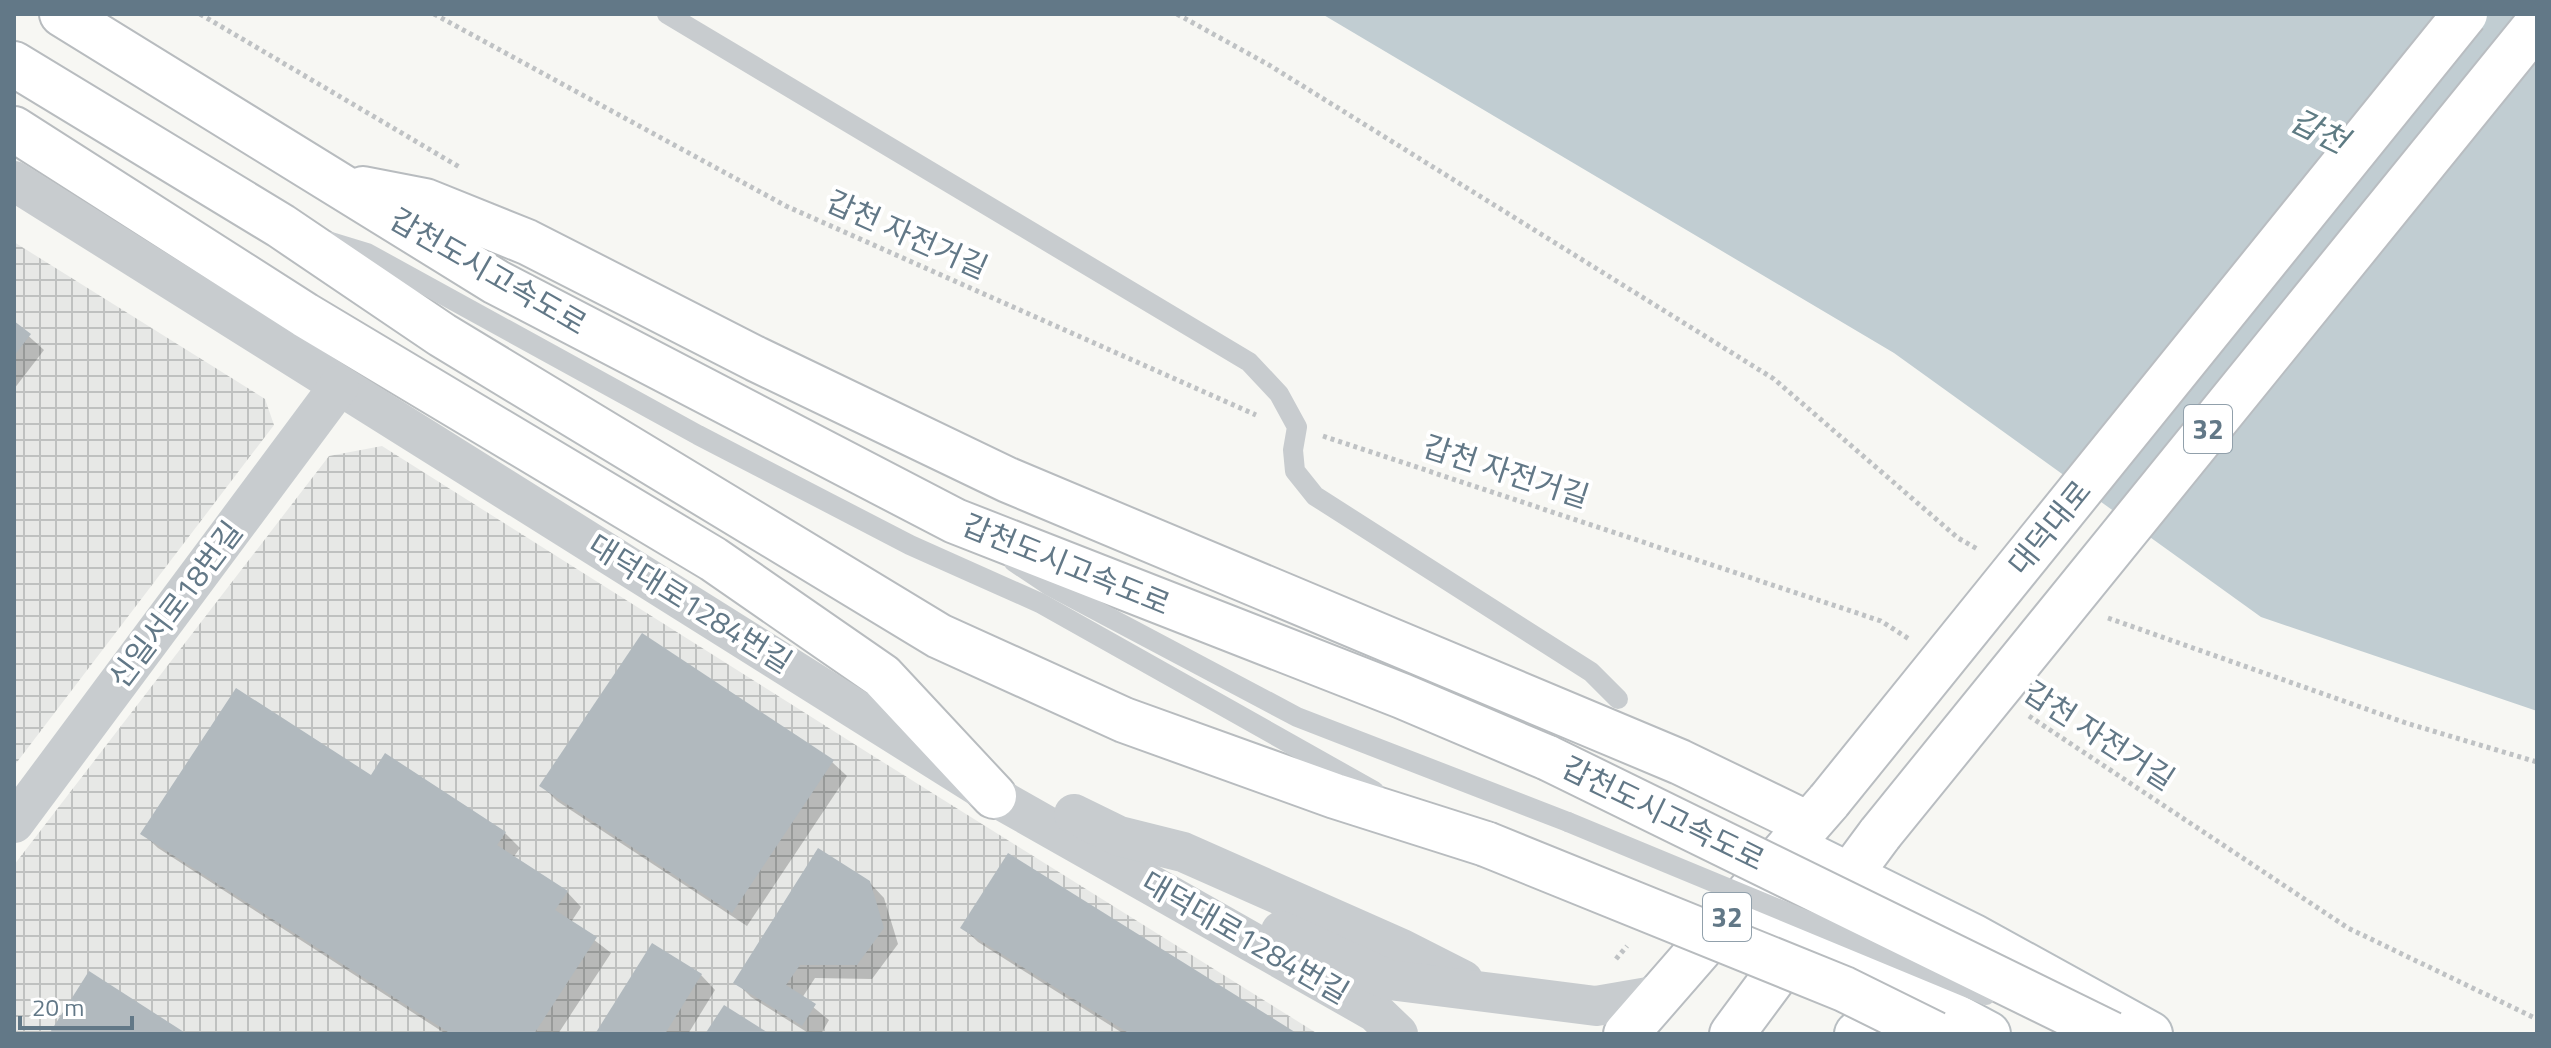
<svg xmlns="http://www.w3.org/2000/svg" width="2551" height="1048" font-family="'Titillium Web','Noto Sans KR',sans-serif">
<style>
.industrial{fill:url(#industrial-grid)}
.water{fill:#c1cdd2}
.shadow{fill:#0003}
.building{fill:#b1b9be}
.lines{fill:none;stroke-linecap:round;stroke-linejoin:round}
.secondary-casing{stroke:#b8bec2;stroke-width:48}
.primary-casing{stroke:#b9bdc1;stroke-width:48}
.highway-casing{stroke:#b8bcbf;stroke-width:48}
.path{stroke:#bfc2c4;stroke-width:5;stroke-dasharray:4 4;stroke-linecap:butt}
.lane{stroke:#c8cccf;stroke-width:20}
.street{stroke:#c8cccf;stroke-width:40}
.secondary{stroke:#fff;stroke-width:44}
.primary{stroke:#fff;stroke-width:44}
.highway{stroke:#fff;stroke-width:44}
.primary-bridge-casing{stroke:#b9bdc1;stroke-width:48;stroke-linecap:butt}
.highway-bridge-casing{stroke:#b8bcbf;stroke-width:48;stroke-linecap:butt}
.lane-bridge{stroke:#c8cccf;stroke-width:20}
.primary-bridge{stroke:#fff;stroke-width:44}
.highway-bridge{stroke:#fff;stroke-width:44}
.labels{text-anchor:middle;stroke-width:8;stroke-linejoin:round;paint-order:stroke}
.shield{fill:#fff;stroke:#91a0ab;stroke-width:2}
.shield-label{font-size:28px;font-weight:bold;fill:#627887}
.street-label{font-size:30px;fill:#627887;stroke:#fff}
.water-label{font-size:32px;font-style:italic;fill:#5e7b83;stroke:#fff}
</style>
<defs>
<pattern id="industrial-grid" width="8" height="8" patternUnits="userSpaceOnUse" patternTransform="scale(2)"><rect width="8" height="8" fill="#e7e8e6"/><path d="M0 4h8M4 0v8" fill="none" stroke="#bfc1c0"/></pattern>
</defs>
<rect width="100%" height="100%" fill="#f7f7f3"/>
<g class="industrial">
<path d="M14,242L265,399L274,425L14,766Z"/>
<path d="M382,446L870,754L1318,1034H14V865L329,456Z"/>
</g>
<path class="water" d="M1322,14H2537V711L2261,617L1894,353Z"/>
<g class="shadow">
<path d="M14,323L44,350L14,389Z"/>
<path d="M832,762L847,776L747,926L557,801L542,786Z"/>
<path d="M371,778L505,833L520,848L513,858L567,892L581,907L571,922L611,953L558,1034H446L158,848L143,834Z"/>
<path d="M869,882L884,898L898,944L872,979L815,978L802,998L829,1020L821,1034H810L751,997L736,982Z"/>
<path d="M963,928L1294,1034H1124L978,942Z"/>
<path d="M701,975L715,990L688,1034H598Z"/>
</g>
<g class="building">
<path d="M14,321L31,334L14,356Z"/>
<path d="M642,633L834,760L732,913L539,786Z"/>
<path d="M236,688L371,775L385,753L506,832L497,845L568,891L555,910L597,937L534,1034H451L140,834Z"/>
<path d="M818,848L870,881L884,928L857,965H800L786,985L816,1004L802,1026L733,983Z"/>
<path d="M1008,853L1298,1034H1130L960,928Z"/>
<path d="M652,943L702,974L665,1034H595Z"/>
<path d="M89,971L187,1034H49Z"/>
<path d="M724,1005L770,1034H705Z"/>
</g>
<g class="lines">
<g class="secondary-casing">
<g id="secondary">
<path d="M1790,846L1974,937L2150,1034"/>
<path d="M1741,902L1988,1034"/>
<path d="M1857,1034L1937,1018"/>
</g>
</g>
<g class="primary-casing">
<g id="primary">
<path d="M1626,1034L1829,801"/>
<path d="M1732,1034L1880,834"/>
</g>
</g>
<g class="highway-casing">
<g id="highway">
<path d="M62,14L496,282L955,521L1402,696L1548,758"/>
<path d="M14,64L281,226L442,335L939,636L1124,720L1335,796L1486,844"/>
<path d="M14,129L305,315L713,559L882,676L994,796"/>
<path d="M363,189L425,201L527,242L756,359L1008,480L1680,762L1808,824"/>
</g>
</g>
<g class="path">
<path d="M200,14L461,168"/>
<path d="M434,14L786,206L1256,415"/>
<path d="M1177,14L1269,65L1774,379L1958,538L1979,550"/>
<path d="M1323,436L1881,621L1909,639"/>
<path d="M2108,618L2406,723L2537,762"/>
<path d="M2029,716L2348,928L2537,1019"/>
<path d="M1616,959L1627,946"/>
</g>
<g class="lane">
<path d="M667,14L1249,362L1279,394L1297,427L1293,450L1295,471L1315,496L1591,672L1618,699"/>
<path d="M331,242L367,253L698,435L910,545L1040,603L1374,791"/>
<path d="M1014,562L1050,586L1297,717L1568,822"/>
</g>
<g class="street">
<path d="M14,181L994,796L1375,1012L1398,1034"/>
<path d="M1074,814L1119,836L1183,852L1402,949L1463,980"/>
<path d="M14,823L339,386"/>
<path d="M1281,931L1389,980L1596,1006L1660,995"/>
</g>
<use href="#secondary" class="secondary"/>
<use href="#primary" class="primary"/>
<use href="#highway" class="highway"/>
<g class="primary-bridge-casing">
<g id="primary-bridge">
<path d="M1829,801L2465,14"/>
<path d="M1880,834L2537,24"/>
</g>
</g>
<g class="highway-bridge-casing">
<g id="highway-bridge">
<path d="M1548,758L2111,1034"/>
<path d="M1486,844L1844,989L1935,1034"/>
</g>
</g>
<path class="lane-bridge" d="M1568,822L1986,995"/>
<use href="#primary-bridge" class="primary-bridge"/>
<use href="#highway-bridge" class="highway-bridge"/>
</g>
<g class="labels">
<g class="shield">
<rect x="2184" y="405" width="48" height="48" rx="6"/>
<rect x="1703" y="893" width="48" height="48" rx="6"/>
</g>
<g class="shield-label">
<text x="2208" y="439">32</text>
<text x="1727" y="927">32</text>
</g>
<g class="street-label">
<text transform="translate(907 235) rotate(24)" y="10">갑천 자전거길</text>
<text transform="translate(488 272) rotate(30)" y="10">갑천도시고속도로</text>
<text transform="translate(1506 472) rotate(18)" y="10">갑천 자전거길</text>
<text transform="translate(2050 528) rotate(-51)" y="10">대덕대로</text>
<text transform="translate(1066 565) rotate(22)" y="10">갑천도시고속도로</text>
<text transform="translate(690 604) rotate(32)" y="10">대덕대로1284번길</text>
<text transform="translate(176 605) rotate(-53)" y="10">신일서로18번길</text>
<text transform="translate(2099 736) rotate(33)" y="10">갑천 자전거길</text>
<text transform="translate(1663 814) rotate(26)" y="10">갑천도시고속도로</text>
<text transform="translate(1245 938) rotate(30)" y="10">대덕대로1284번길</text>
</g>
<g class="water-label">
<text transform="translate(2319 131) rotate(26)" y="11">갑천</text>
</g>
</g>
<rect width="2551" height="1048" fill="none" stroke="#627887" stroke-width="32"/>
<path d="M20 1016v12h112v-12" fill="none" stroke="#627887" stroke-width="4"/>
<text x="32" y="1016" font-size="24" fill="#627887" stroke="#ffffff" stroke-width="6" paint-order="stroke">20 m</text>
</svg>
